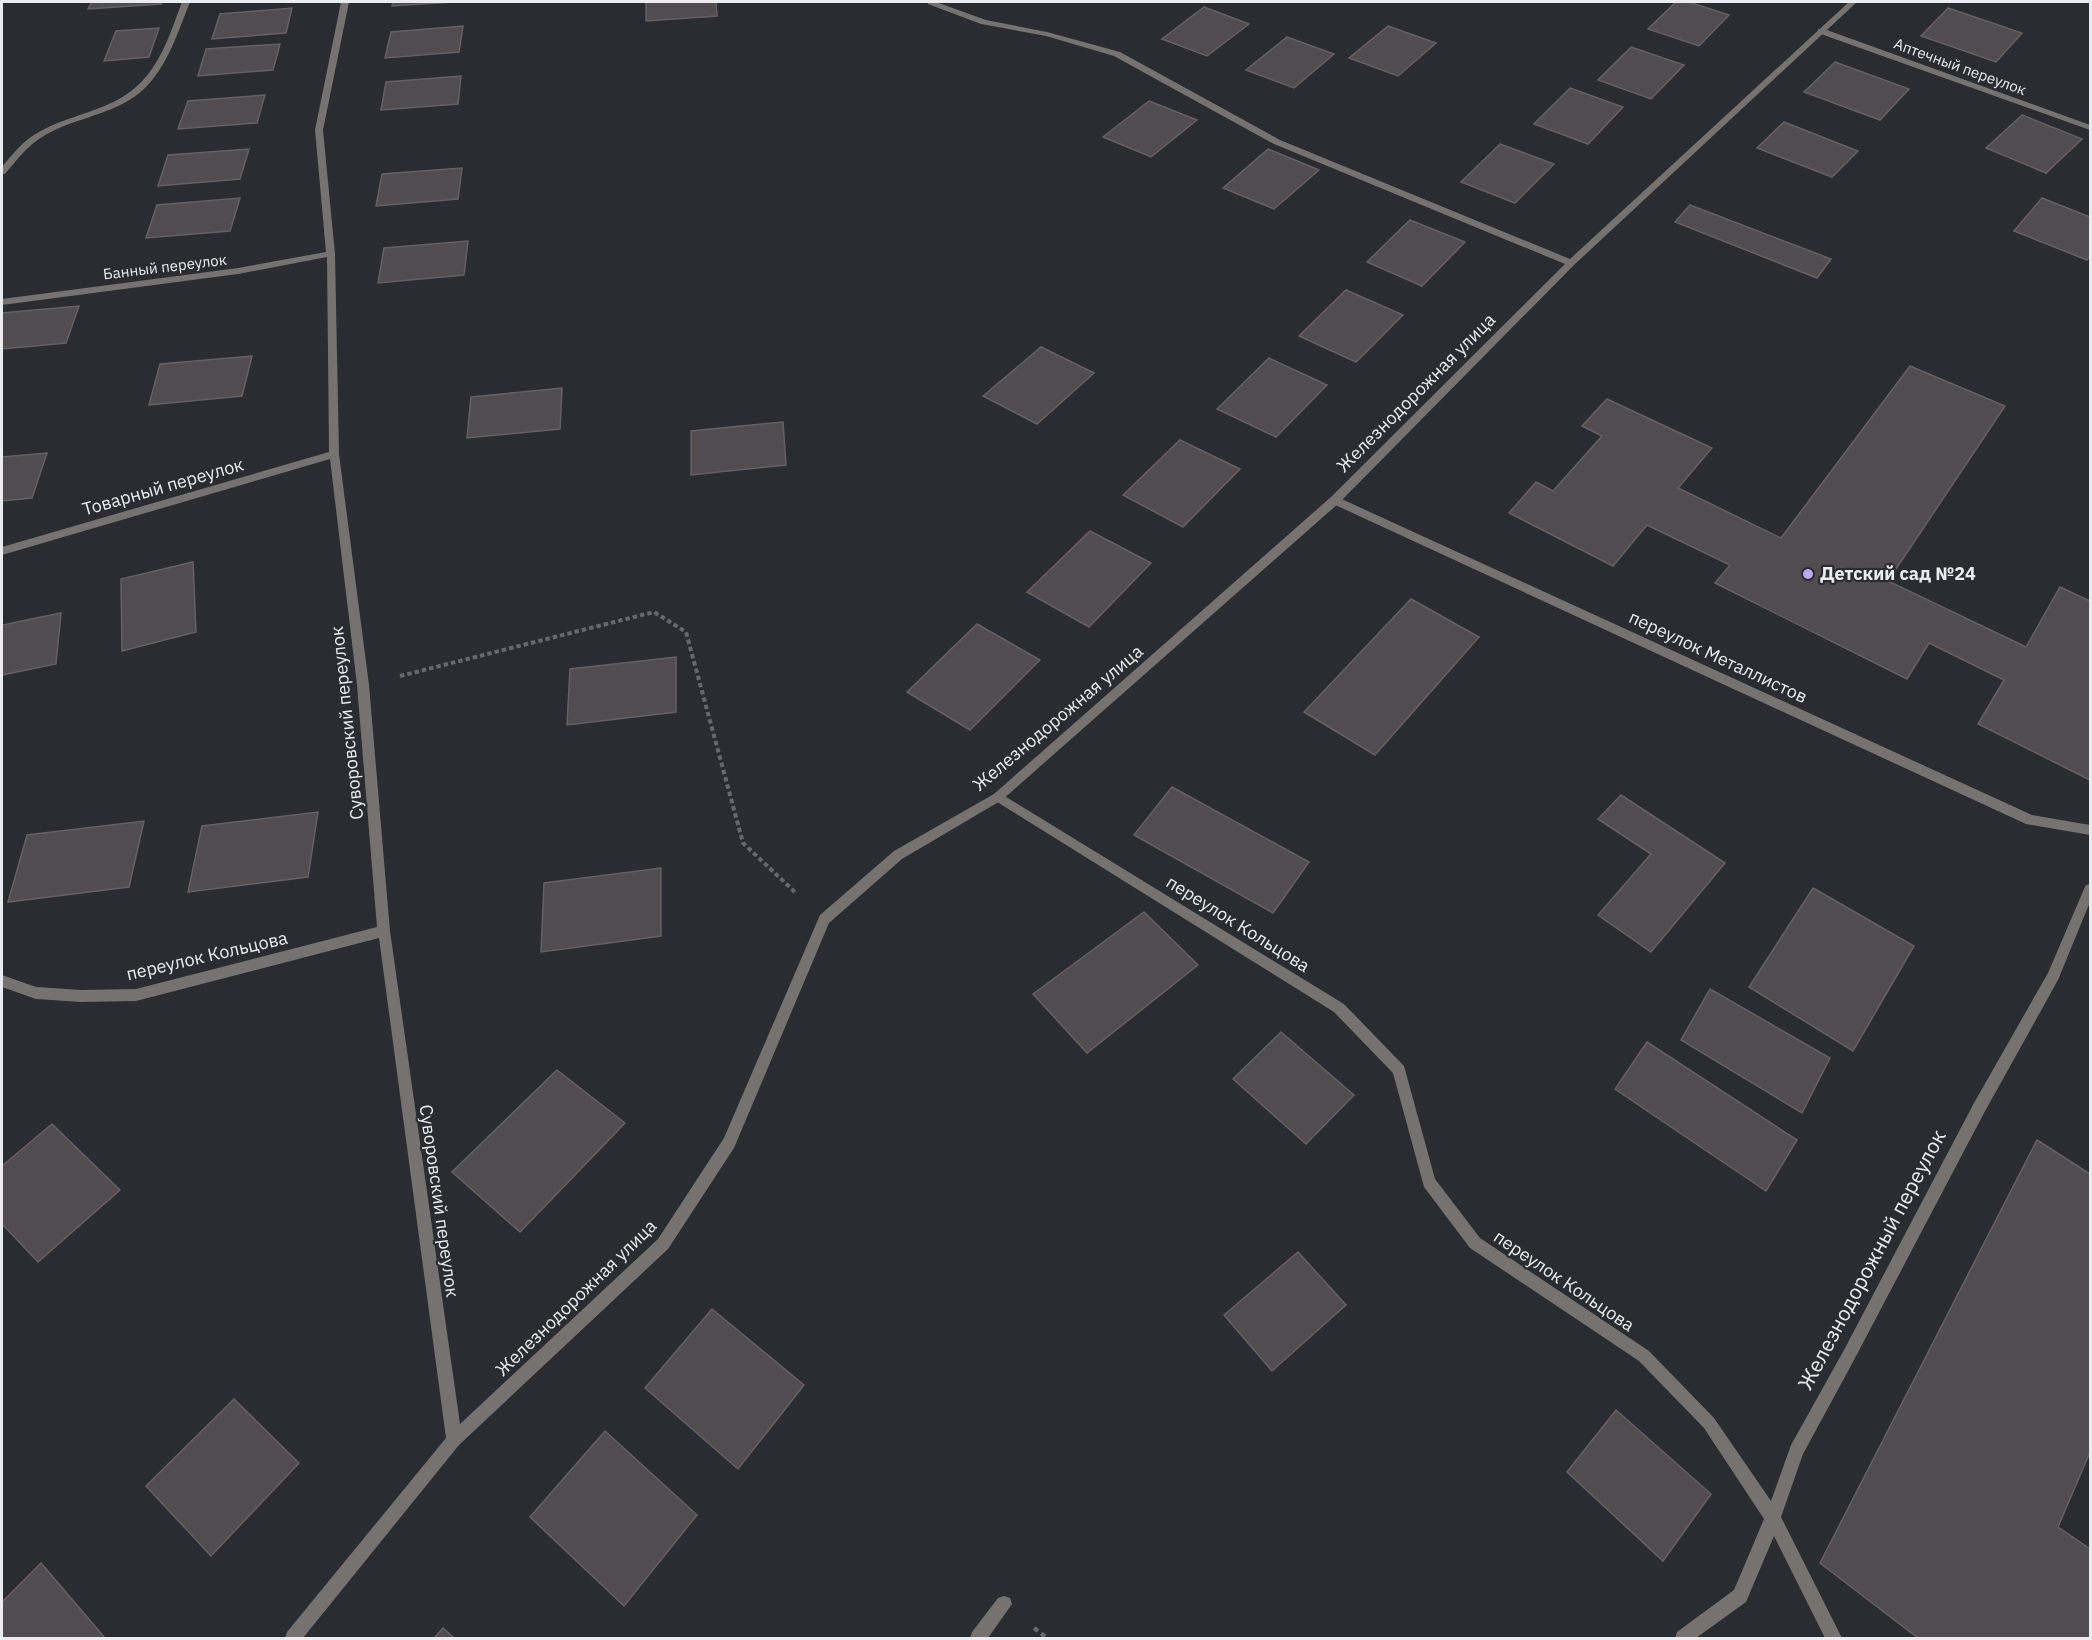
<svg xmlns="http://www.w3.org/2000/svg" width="2092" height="1640" font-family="'IBM Plex Sans',sans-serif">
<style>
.building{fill:#514c50;stroke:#666065;stroke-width:1.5}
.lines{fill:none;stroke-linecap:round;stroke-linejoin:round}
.path-far1{stroke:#67686d;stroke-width:4;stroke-dasharray:4.5 3;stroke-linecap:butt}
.path{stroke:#67686d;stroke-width:4.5;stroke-dasharray:5 4;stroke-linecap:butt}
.lane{fill:#757271;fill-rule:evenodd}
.street{fill:#757271;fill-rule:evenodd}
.poi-dot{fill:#bbaaf6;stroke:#2b2c31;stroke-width:2}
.labels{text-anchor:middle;stroke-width:4.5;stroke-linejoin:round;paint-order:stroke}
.far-street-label{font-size:15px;fill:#ebecf0;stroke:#2b2c31}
.street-label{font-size:18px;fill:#ebecf0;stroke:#2b2c31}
.poi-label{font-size:18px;font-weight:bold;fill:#ebecf0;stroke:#2b2c31;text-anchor:start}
.near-street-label{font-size:21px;fill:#ebecf0;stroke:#2b2c31}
</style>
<rect width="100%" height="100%" fill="#2b2c31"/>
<g class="building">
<path d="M92,2H162L161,4L88,9Z"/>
<path d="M393,2H453L392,6Z"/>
<path d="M646,2H716L717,16L646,21Z"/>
<path d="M1676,2H1689L1729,15L1699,46L1648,29Z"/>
<path d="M1204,7L1249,24L1207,56L1162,39Z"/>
<path d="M292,8L286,33L212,39L220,14Z"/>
<path d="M1948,8L2022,33L1996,62L1921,36Z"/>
<path d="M463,26L459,52L385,58L391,32Z"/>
<path d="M1388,26L1436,43L1398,76L1349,58Z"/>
<path d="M159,28L149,57L104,61L116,31Z"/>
<path d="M1287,37L1334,54L1294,88L1246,70Z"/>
<path d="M280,44L273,70L198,76L206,49Z"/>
<path d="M1631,47L1684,65L1651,99L1598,80Z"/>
<path d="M1835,62L1909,89L1880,120L1804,92Z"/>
<path d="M461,76L458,104L381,110L386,82Z"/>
<path d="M1570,88L1623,107L1588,144L1534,124Z"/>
<path d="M265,95L257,123L178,129L188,101Z"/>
<path d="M1149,101L1197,120L1151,157L1103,137Z"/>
<path d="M2022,115L2082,139L2046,173L1986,148Z"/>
<path d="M1784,122L1858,151L1832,177L1757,148Z"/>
<path d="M1500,144L1554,164L1515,203L1461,182Z"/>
<path d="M249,149L240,179L158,186L168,155Z"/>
<path d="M1268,149L1319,170L1274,209L1223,188Z"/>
<path d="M462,168L458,199L376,206L382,174Z"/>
<path d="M240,198L230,231L146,238L157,205Z"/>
<path d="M2042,198L2090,217V256L2087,260L2014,231Z"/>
<path d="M1690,205L1831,259L1817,278L1675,222Z"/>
<path d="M1410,220L1465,242L1422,286L1367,262Z"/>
<path d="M468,241L464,275L378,283L384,248Z"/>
<path d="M1346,290L1403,315L1356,362L1299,336Z"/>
<path d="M79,306L66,343L2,349V313Z"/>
<path d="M1041,347L1094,373L1037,424L983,396Z"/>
<path d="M252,356L242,396L149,405L160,364Z"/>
<path d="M1269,358L1327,385L1276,437L1217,409Z"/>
<path d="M1910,366L2005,406L1888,581L2026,647L2060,587L2090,601V780L1978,724L2004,680L1929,643L1907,679L1715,583L1730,565L1647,525L1613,566L1509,513L1536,482L1553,491L1602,436L1582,426L1607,399L1712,448L1678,488L1781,538Z"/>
<path d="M562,388L560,429L467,438L471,397Z"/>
<path d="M783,422L786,465L691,475V431Z"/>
<path d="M1180,440L1240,469L1183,527L1123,495Z"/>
<path d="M47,453L32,498L2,501V457Z"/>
<path d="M1090,531L1151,563L1089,627L1027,592Z"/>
<path d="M193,562L196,632L122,651L121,579Z"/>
<path d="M1411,599L1479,637L1375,755L1304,712Z"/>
<path d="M61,613L56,664L2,675V625Z"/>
<path d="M977,624L1040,660L970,730L907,692Z"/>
<path d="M676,657V712L567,725L570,669Z"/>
<path d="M1172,787L1309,862L1273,913L1134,835Z"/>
<path d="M1621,795L1725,863L1651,952L1598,915L1651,854L1598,819Z"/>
<path d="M318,812L308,877L188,892L202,826Z"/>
<path d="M144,821L129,887L8,902L27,835Z"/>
<path d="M661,868V936L541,952L544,883Z"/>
<path d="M1813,888L1914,946L1853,1051L1749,987Z"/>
<path d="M1144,912L1198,965L1087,1053L1033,994Z"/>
<path d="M1710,989L1830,1058L1802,1113L1681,1040Z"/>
<path d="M1281,1032L1354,1095L1306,1144L1233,1079Z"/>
<path d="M1647,1042L1797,1140L1766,1191L1615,1089Z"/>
<path d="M557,1070L625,1123L520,1232L452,1172Z"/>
<path d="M52,1124L120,1190L38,1262L2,1224V1166Z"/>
<path d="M2037,1140L2090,1174V1452L2058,1527L2090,1549V1638H1918L1820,1563Z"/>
<path d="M1298,1252L1346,1305L1272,1371L1224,1315Z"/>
<path d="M712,1309L804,1385L738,1469L645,1388Z"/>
<path d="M234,1399L299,1463L211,1556L146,1486Z"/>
<path d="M1616,1410L1711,1494L1663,1561L1567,1472Z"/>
<path d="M605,1431L697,1515L624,1606L530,1517Z"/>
<path d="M41,1563L105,1638H2V1602Z"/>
<path d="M443,1628L454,1638H434Z"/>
</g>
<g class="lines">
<path class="path-far1" d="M400,676L654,612L686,632L743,843L797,894"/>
<path class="path" d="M1034,1628L1047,1638"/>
<g class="lane">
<path d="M182,2H190C178,32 168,65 145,88C119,113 83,116 53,131C32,140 19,157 5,174H2V167C11,156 21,143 34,135C66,114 108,113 137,86C161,65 171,31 182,2Z"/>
<path d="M1818,29H1824L2090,125V130L1818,33Z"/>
<path d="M1335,496L2032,815L2090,825V835L2026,824L1331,503L1330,500Z"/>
<path d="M998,792L1344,1004L1404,1066L1435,1179L1480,1238L1649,1351L1714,1418L1771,1501L1791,1445L1844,1350L1974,1103L2048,973L2084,889L2086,885L2090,884V902L2058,980L1984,1113L1854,1360L1803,1454L1781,1517L1842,1638H1825L1774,1536L1746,1602L1696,1638H1675L1677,1632L1734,1590L1764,1519L1704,1428L1639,1361L1470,1248L1424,1187L1393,1073L1334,1012L994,800L992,797L994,794Z"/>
<path d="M1004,1596L1010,1598L1012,1604L988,1638H970L972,1632L998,1598Z"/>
</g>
<path class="street" d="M341,2H349L323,130L335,254L339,454L369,685L390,931L460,1424L658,1239L724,1138L820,915L894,851L994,794L1331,497L1565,264L1274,144L1114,56L1046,36L981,24L928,4V2H936L986,20L1047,32L1120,52L1280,140L1570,259L1849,2H1857L1574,265L1339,503L1002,800L902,859L829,923L734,1148L668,1249L459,1445L303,1638H285L287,1632L446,1438L379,938L136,1001L81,1002L36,999L2,987V975L36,987L81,990L136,989L377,927L357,685L330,459L2,555V547L329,452L327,257L238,274L2,305V299L238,268L326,252L315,130Z"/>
</g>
<circle class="poi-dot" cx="1808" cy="574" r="6"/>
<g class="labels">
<g class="far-street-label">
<text transform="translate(1960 67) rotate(20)" y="5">Аптечный переулок</text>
<text transform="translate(165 267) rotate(-7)" y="5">Банный переулок</text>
</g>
<g class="street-label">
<text transform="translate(1416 393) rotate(-45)" y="6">Железнодорожная улица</text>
<text transform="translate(163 487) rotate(-16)" y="6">Товарный переулок</text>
<text transform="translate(1718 657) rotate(25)" y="6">переулок Металлистов</text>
<text transform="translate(1058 718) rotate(-40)" y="6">Железнодорожная улица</text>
<text transform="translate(347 723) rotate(-96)" y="6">Суворовский переулок</text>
<text transform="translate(1238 924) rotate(32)" y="6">переулок Кольцова</text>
<text transform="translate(207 956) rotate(-13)" y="6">переулок Кольцова</text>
<text transform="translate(439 1201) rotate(82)" y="6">Суворовский переулок</text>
<text transform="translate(1564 1281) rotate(34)" y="6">переулок Кольцова</text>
<text transform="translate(576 1298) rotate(-44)" y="6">Железнодорожная улица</text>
</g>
<g class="poi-label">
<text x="1820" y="580">Детский сад №24</text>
</g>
<g class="near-street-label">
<text transform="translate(1872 1260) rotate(-62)" y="7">Железнодорожный переулок</text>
</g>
</g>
<rect width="2092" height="1640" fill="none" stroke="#ebecf0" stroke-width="6"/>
</svg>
